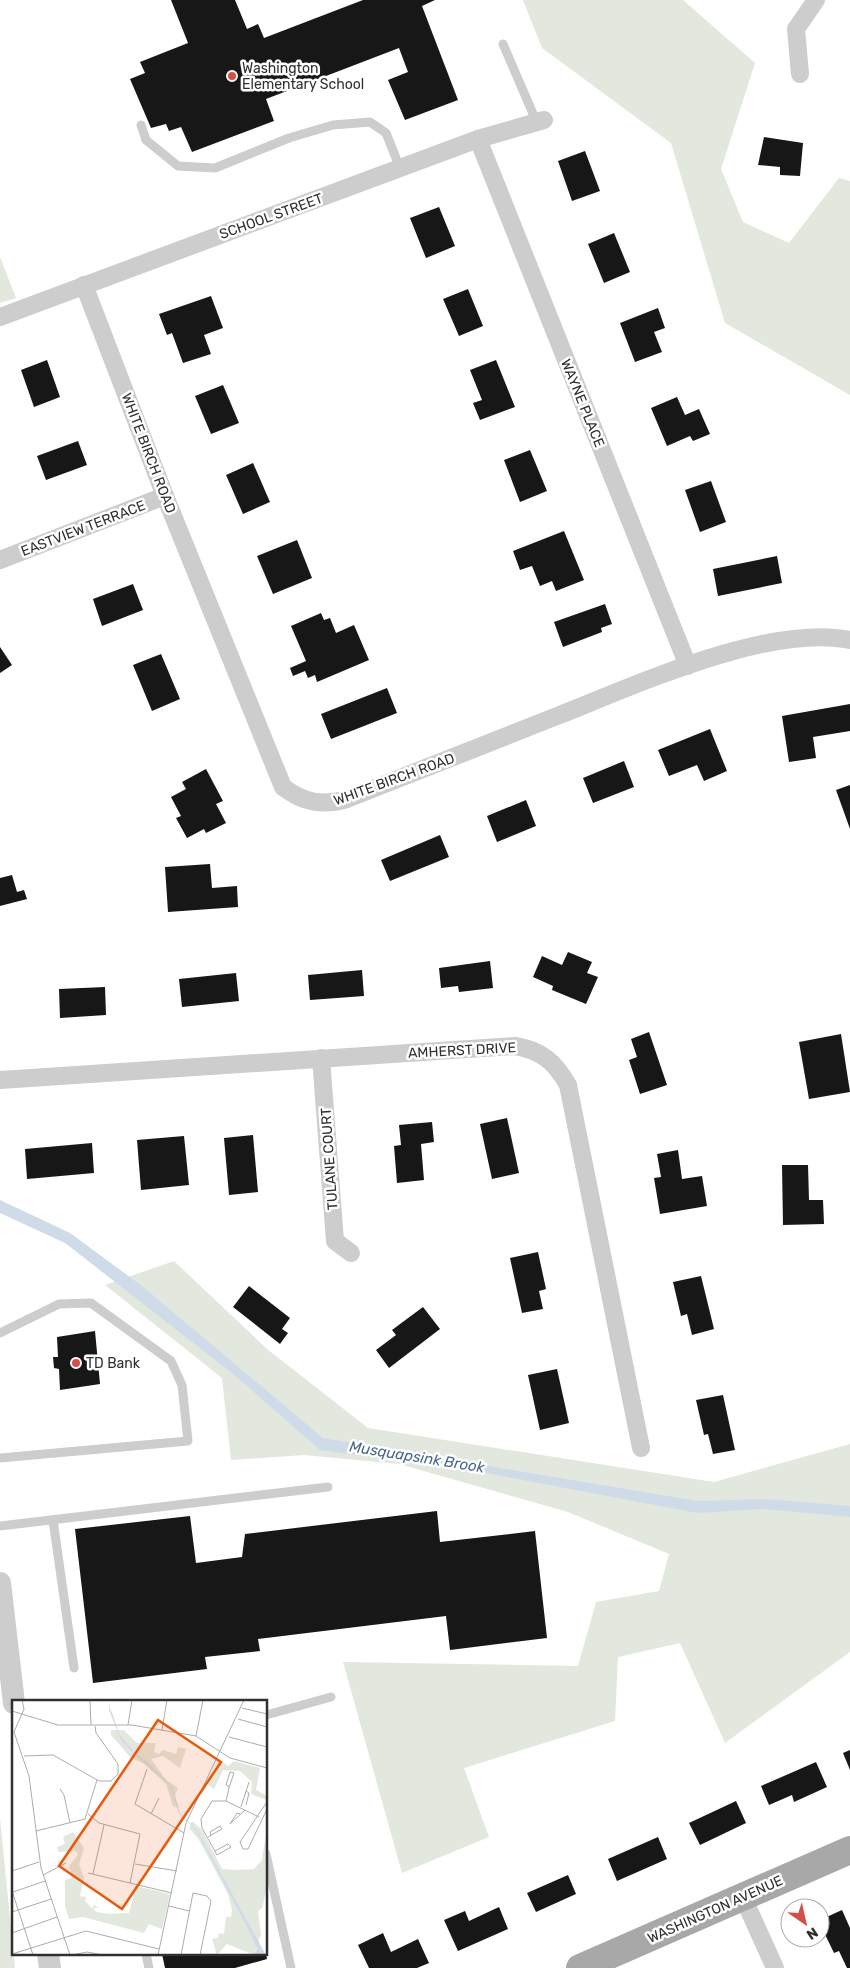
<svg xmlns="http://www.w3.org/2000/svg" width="850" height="1968" font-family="Rubik,sans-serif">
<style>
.green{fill:#e2e8dd}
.water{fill:#cfdbe9}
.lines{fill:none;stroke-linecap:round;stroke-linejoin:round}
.stream{stroke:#cfdbe9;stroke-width:5.5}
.building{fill:#171717}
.service{stroke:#cdcdcd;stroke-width:9}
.minor{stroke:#cdcdcd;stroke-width:18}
.tertiary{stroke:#cdcdcd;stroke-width:22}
.primary{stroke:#a8a8a8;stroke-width:28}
.poi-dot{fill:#d25048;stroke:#fff;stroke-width:2}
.labels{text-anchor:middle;stroke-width:5;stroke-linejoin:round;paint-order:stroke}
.poi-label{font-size:14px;fill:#303030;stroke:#fff;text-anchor:start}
.street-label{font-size:14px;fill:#303030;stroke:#fff}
.water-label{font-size:15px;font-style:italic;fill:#47678a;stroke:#fff}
.inset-road{fill:none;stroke:#acacac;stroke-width:1}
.view{fill:#e8590c;fill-opacity:0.15;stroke:#e8590c;stroke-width:2.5}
.inset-edge{fill:none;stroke:#303030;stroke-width:2.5}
</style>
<rect width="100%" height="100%" fill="#fff"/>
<g class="green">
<path d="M523,0H683L755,63L721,169L743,222L789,243L839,178L850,181V395L725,323L671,143L542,48Z"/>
<path d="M0,257L16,298L0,303Z"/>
<path d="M174,1261L267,1349L368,1428L714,1482L850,1444V1652L725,1743L680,1643L618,1657L615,1721L464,1768L489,1837L402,1873L343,1662L578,1666L596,1602L659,1591L669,1554L568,1512L399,1464L304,1455L231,1460L222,1378L105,1285Z"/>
<path d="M0,1818L15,1968H0Z"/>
</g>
<path class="water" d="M0,1200L70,1233L142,1286L323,1438L697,1501L765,1499L850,1506V1517L764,1509L697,1513L475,1471L320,1450L232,1373L65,1243L0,1213Z"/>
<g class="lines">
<path class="stream" d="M383,1449L435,1457"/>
</g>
<g class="building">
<path d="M171,0H235L247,29L258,24L264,38L363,0H435L422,6L458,100L405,120L388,80L408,72L399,48L266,99L274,121L192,152L181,127L169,131L166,124L151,128L130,79L145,73L140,62L188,43Z"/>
<path d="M764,137L803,143L800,176L780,175V167L758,165Z"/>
<path d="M585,151L600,191L572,201L558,161Z"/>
<path d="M439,207L455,246L426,258L410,218Z"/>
<path d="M614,233L630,272L604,283L588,244Z"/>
<path d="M468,289L483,326L459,336L443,299Z"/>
<path d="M211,296L223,328L204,335L211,354L183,363L172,333L167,335L159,314Z"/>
<path d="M658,308L665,328L654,332L662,352L635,362L620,323Z"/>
<path d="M47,360L60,397L34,407L21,370Z"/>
<path d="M496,360L515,407L480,420L473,403L482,400L470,370Z"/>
<path d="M223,385L239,423L211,434L195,396Z"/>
<path d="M677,397L685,415L699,409L710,434L693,441L690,436L667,446L651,408Z"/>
<path d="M78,441L87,465L46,480L37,456Z"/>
<path d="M530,450L547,491L520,502L504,460Z"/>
<path d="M253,463L270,502L243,514L226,475Z"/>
<path d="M711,481L726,522L700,532L685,490Z"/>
<path d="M564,531L584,580L556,591L552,581L540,586L532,566L520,570L513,551Z"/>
<path d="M297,540L312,578L273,594L257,556Z"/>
<path d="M777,556L782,583L718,596L713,569Z"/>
<path d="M133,584L143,610L102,626L93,599Z"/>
<path d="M605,604L612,624L601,628L602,632L563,647L554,622Z"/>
<path d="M321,613L324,620L330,618L336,633L354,625L369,660L317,682L315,675L308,678L305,671L293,676L290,668L306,661L291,626Z"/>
<path d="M0,647L12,665L0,673Z"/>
<path d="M161,654L180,699L152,711L133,665Z"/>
<path d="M387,688L397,713L331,739L321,714Z"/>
<path d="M850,704V731L813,737L816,758L789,762L782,716Z"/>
<path d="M710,729L727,771L704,781L697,765L669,776L658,750Z"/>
<path d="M624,761L634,787L593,803L583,778Z"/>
<path d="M206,769L223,801L216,804L226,823L206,833L204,829L187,838L176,818L181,816L171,797L186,789L182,782Z"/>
<path d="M850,785V829L836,790Z"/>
<path d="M526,800L536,826L497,842L487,816Z"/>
<path d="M440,835L449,857L390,881L381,860Z"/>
<path d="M210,864L212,888L237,886L238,907L168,912L165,867Z"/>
<path d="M12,875L17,892L24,890L27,899L0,906V878Z"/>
<path d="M568,952L592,962L587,973L598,977L586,1004L552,990L553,986L533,977L542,956L562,965Z"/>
<path d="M490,961L493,988L459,992L458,986L441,988L439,968Z"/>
<path d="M362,970L364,996L310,1000L308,975Z"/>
<path d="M236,973L239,1001L182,1007L179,979Z"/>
<path d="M105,987L106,1015L60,1018L59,989Z"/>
<path d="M649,1032L667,1085L640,1094L629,1060L637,1057L631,1039Z"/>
<path d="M841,1034L850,1092L809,1099L799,1042Z"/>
<path d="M507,1118L519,1173L492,1179L480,1124Z"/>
<path d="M432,1122L434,1142L421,1144L424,1180L397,1183L394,1146L401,1145L399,1125Z"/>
<path d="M253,1135L258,1192L229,1195L224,1138Z"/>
<path d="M184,1136L189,1185L141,1190L137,1140Z"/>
<path d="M92,1143L94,1173L27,1179L25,1149Z"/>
<path d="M678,1150L682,1179L702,1176L707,1206L660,1214L654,1178L661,1177L657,1154Z"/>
<path d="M782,1165H808L809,1200H823L824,1224L783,1225Z"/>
<path d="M538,1252L546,1289L539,1291L543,1309L522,1313L510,1258Z"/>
<path d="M701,1276L714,1329L692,1335L687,1314L681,1316L673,1282Z"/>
<path d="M249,1286L290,1318L282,1329L288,1333L280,1344L233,1307Z"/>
<path d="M423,1307L440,1329L389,1368L376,1350L396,1335L392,1330Z"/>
<path d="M95,1331L100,1384L60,1390L59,1369L54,1368L53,1357H58L57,1337Z"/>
<path d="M557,1369L569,1423L540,1430L528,1375Z"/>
<path d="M723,1395L735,1450L713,1454L708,1434L704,1435L696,1400Z"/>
<path d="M437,1511L440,1542L535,1531L547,1638L450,1650L446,1616L258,1639L260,1651L205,1657L207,1669L93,1683L75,1529L190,1516L196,1563L242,1557L245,1534Z"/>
<path d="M850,1750V1770L843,1753Z"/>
<path d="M816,1762L827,1787L794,1802L792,1795L769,1805L761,1786Z"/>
<path d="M736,1801L746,1823L700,1845L689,1823Z"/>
<path d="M658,1837L667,1859L617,1881L608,1859Z"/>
<path d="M568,1875L576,1894L536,1912L527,1893Z"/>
<path d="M499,1907L508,1929L458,1951L444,1920L465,1911L469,1921Z"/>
<path d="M842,1910L850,1928V1968H847L839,1951L834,1953L820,1924V1920Z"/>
<path d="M383,1933L391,1952L418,1939L429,1963L417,1968H369L358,1945Z"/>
<path d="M162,1954H266L267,1959L235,1968H165Z"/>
</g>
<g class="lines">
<g class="service">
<path d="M503,44L537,123"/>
<path d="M141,125L146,140L178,166L215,168L289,138L333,125L370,122L386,133L400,168"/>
<path d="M0,1333L59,1304L91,1303L171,1361L182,1385L188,1441L0,1458"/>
<path d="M53,1520L74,1668"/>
<path d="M0,1526L328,1487"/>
<path d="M266,1715L331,1697"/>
<path d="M266,1854L291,1968"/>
<path d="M146,1954L149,1968"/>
</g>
<g class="minor">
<path d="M800,74L796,29L816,0"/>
<path d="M478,139L688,666"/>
<path d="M84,285L165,496L283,787C304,803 322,806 347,799C417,772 487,744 557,716C634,686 769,623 850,640"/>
<path d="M0,317L478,139L544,120"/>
<path d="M0,560L165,496"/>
<path d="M321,1058L335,1241L351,1253"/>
<path d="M0,1080L515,1046C541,1050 555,1062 568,1085L641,1448"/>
<path d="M743,1897L775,1968"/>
</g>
<g class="tertiary">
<path d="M0,1583L14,1703"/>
<path d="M48,1954L50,1968"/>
</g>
<path class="primary" d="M580,1968L850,1850"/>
</g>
<g class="poi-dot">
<circle cx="232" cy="76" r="5"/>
<circle cx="76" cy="1363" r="5"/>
</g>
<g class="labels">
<g class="poi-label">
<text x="242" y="73">Washington<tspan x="242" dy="16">Elementary School</tspan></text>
<text x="86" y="1368">TD Bank</text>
</g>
<g class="street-label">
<text transform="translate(271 216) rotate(-20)" y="5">SCHOOL STREET</text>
<text transform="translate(583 403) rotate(68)" y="5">WAYNE PLACE</text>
<text transform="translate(149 453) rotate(69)" y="5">WHITE BIRCH ROAD</text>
<text transform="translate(83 528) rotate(-21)" y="5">EASTVIEW TERRACE</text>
<text transform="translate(394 779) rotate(-20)" y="5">WHITE BIRCH ROAD</text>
<text transform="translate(462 1050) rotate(-3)" y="5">AMHERST DRIVE</text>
<text transform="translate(329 1159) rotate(-94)" y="5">TULANE COURT</text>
<text transform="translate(715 1909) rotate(-24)" y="5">WASHINGTON AVENUE</text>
</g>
<g class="water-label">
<text transform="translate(417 1457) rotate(9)" y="5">Musquapsink Brook</text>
</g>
</g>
<g transform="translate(12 1700)">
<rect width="255" height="255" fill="#fff"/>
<path d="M99,30H112L125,43H144L142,52L147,54L151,50L164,54L166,47L174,49L168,68L151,56L139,59L154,80L166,88L163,95L167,108L161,106L154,84L131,63L119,58L99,35ZM208,60L216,66L222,61L248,68L244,90L255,96V100L239,94L240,82L228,71L211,70L202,89L195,84ZM180,121L190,130L210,169L223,170L242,169L250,160L255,128V187L250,208L246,211L249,234L242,255L215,244L205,255L200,239L206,238L207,233L212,234L214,217H219L220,210L216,194L187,140L177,128ZM61,132L72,148L67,164L72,178L68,196L74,197L73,201L80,208L82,205L87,208H81L84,212L97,214L117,213L124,186L158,194L150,229L137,224L132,233L71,217L57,219L53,206V180L60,178L57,166L66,155L64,151L46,152L45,147L53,144L51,137Z" fill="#e2e8dd"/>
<path d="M98,0V9L101,15L107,34L123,53L134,61L159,85L168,113L185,130L254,255H242L245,248L235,227L184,130L167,113L158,85L122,54L109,40L97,10Z" fill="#cfdbe9"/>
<path class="inset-road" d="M10,0L12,9L2,32L17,76L29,168L58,255M78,0L79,25M230,8L255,14M0,11L46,25H120L184,36L218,58L255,68M226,19L255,27M116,25L120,0M150,30L155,0M184,36L191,0M217,37L255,47M12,56L41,55L87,81H99L106,74V64L84,33L83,26M135,69L123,104L172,133M48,89L52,95L58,123M234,91L237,93L234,105M214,101L217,88L222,73L218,72L214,85L218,87M255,102L228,142L231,149H236L255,109M229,107L237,82M76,114L87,123L128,134L118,183M139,114L147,98M228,114L225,113L218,124L233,110M24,131L73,119L85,80M196,137L210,129L208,126L198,132L199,135M203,151L216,144L219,147L205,155L190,128L189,119L200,101H214L247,117M123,164L165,171M0,171L27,162M76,173L160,193M81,174L92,125M31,175L54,163M0,191L21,255M1,192L33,181M157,206L177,211M0,212L39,199M0,233L45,217M0,254L74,231L147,249M60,255L75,252L91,255M146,255L174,123L232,0M169,255L181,193L195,196L199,201L188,255"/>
<path class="view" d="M146,20L209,62L110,209L47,166Z"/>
<rect width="255" height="255" class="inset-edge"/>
</g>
<g transform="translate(805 1923) rotate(146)"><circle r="24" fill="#ffffff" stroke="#acacac"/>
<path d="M0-4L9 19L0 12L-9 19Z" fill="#d25048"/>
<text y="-8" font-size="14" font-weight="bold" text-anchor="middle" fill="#303030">N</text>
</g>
</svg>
